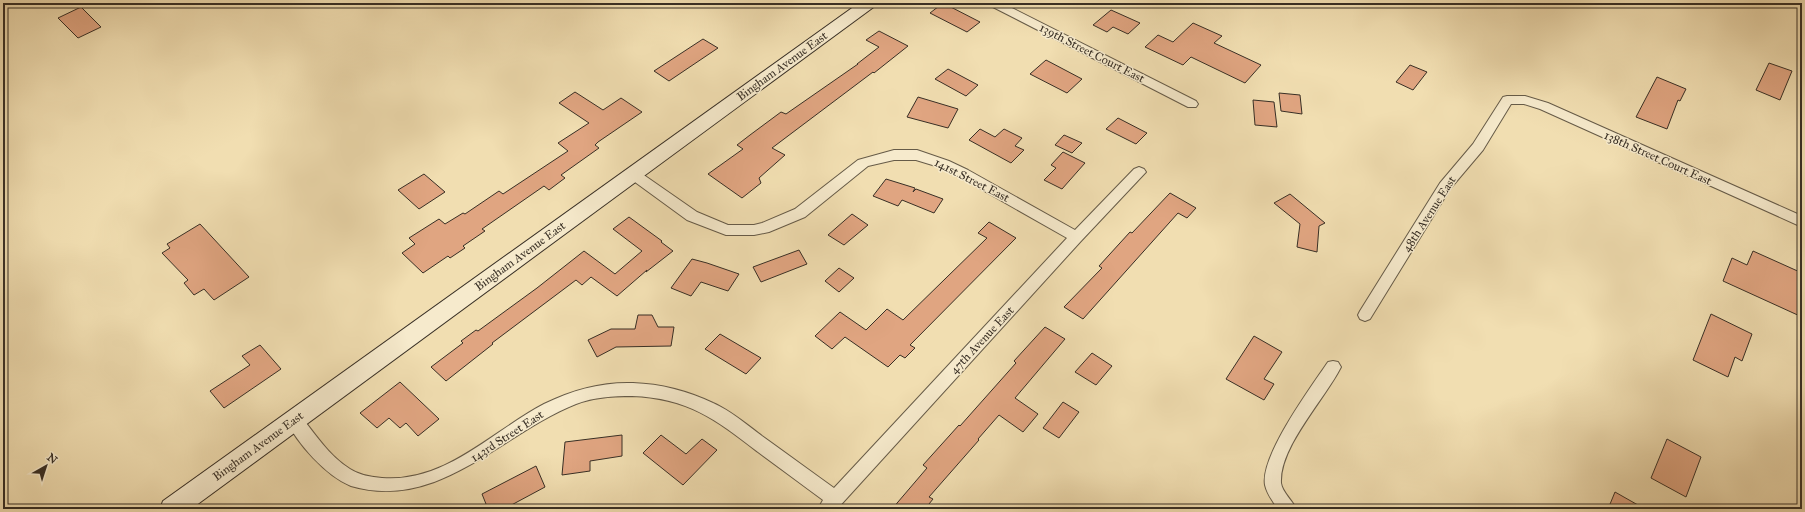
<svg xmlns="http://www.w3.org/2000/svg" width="1805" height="512" font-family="'IM FELL Great Primer',serif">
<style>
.building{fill:#e0a581;stroke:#382f25}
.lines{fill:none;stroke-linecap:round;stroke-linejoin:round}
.street-casing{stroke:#665b48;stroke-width:2}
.secondary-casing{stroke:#382f25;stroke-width:2}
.street{fill:#f6eacc;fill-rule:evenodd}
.secondary{fill:#f6eacc;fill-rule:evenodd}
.labels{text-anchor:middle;stroke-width:3;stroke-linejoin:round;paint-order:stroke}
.street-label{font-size:12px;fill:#382f25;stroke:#f6eacc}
</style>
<rect width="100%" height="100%" fill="#f1deb1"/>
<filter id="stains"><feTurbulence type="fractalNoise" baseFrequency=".005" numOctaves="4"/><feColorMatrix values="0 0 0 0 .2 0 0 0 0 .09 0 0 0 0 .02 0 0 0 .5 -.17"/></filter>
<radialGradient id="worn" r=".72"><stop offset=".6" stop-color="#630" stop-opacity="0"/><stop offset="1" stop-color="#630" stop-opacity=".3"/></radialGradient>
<g class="building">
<path d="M943,3L980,22L967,32L930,13Z"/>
<path d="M81,7L101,27L78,38L58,18Z"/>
<path d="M1111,10L1140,23L1128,34L1113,27L1107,32L1093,25Z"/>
<path d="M1193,23L1222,36L1214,43L1261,65L1245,83L1191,57L1183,65L1145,47L1158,35L1173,42Z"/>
<path d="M879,31L908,46L874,73L873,72L772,148L785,155L759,178L761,183L742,198L708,174L743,149L737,145L750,135L781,112L786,114L858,64H857L879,47L866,40Z"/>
<path d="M703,39L718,48L669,81L654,71Z"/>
<path d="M1046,60L1082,79L1067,93L1030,74Z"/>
<path d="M1769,63L1792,71L1780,100L1756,90Z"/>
<path d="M1410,65L1427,72L1413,90L1396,82Z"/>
<path d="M948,69L978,85L966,96L935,79Z"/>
<path d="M1657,77L1686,89L1680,101L1678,100L1667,129L1636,117Z"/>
<path d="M575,92L603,110L621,98L642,112L598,142L595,145L599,148L561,175L565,178L549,190L544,186L482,229L485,231L463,246L465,248L450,258L448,256L423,273L402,253L415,244L409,238L439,219L445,224L463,213L465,214L499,191L503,194L568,151L558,143L589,123L559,103Z"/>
<path d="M1279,93L1300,95L1302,114L1281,111Z"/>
<path d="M918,97L958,109L948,128L907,117Z"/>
<path d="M1253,100L1274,102L1277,127L1255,125Z"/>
<path d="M1118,118L1147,133L1136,144L1106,129Z"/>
<path d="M980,129L995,137L1004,129L1022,138L1015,146L1024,150L1011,163L969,140Z"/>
<path d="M1064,135L1082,143L1072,153L1055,145Z"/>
<path d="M1063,152L1085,163L1062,189L1044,180L1056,168L1051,165Z"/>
<path d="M424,174L445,192L419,209L398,190Z"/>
<path d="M886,179L915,188L913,192L916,189L943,199L934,213L902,200L898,206L873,196Z"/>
<path d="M1170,193L1196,208L1187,218L1178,213L1083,319L1064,307L1102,268L1099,266L1130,232L1132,233Z"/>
<path d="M1290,194L1325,223L1319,226L1317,252L1297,247L1300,224L1274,203Z"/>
<path d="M852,214L868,225L844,245L828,235Z"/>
<path d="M629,217L662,241L661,242L673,251L646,272L647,270L617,296L591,277L582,285L576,280L492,343L493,344L446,381L431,367L463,343L461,341L476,330L478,331L537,288L584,251L615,274L642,251L613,229Z"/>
<path d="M989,222L1016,238L910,345L915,348L905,358L900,355L888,367L845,337L832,349L815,336L840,312L866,330L887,309L903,320L987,238L978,233Z"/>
<path d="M200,224L249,277L214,300L204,289L194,295L184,283L188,280L162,253L170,248L167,244Z"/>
<path d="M799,250L807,264L761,282L753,267Z"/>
<path d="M1753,251L1802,273V317L1723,281L1732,258L1747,265Z"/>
<path d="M692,259L707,263L739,274L728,291L701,282L691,296L671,288Z"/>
<path d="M839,268L854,278L839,292L825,281Z"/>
<path d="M1711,314L1752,334L1742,361L1735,357L1728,377L1693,360Z"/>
<path d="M638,315H652L658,327H674L671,346L616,347L597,357L588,340L611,329H635Z"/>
<path d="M1045,327L1065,339L1015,398L1038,414L1023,432L999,415L978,439L979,440L929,497L933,499L925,509H892L927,468L923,465L959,425L960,426L1016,363L1014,361Z"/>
<path d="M720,334L761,358L746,374L705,349Z"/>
<path d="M1254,336L1282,352L1264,379L1274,384L1264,400L1226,379Z"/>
<path d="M260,345L281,369L224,408L210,391L250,365L242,356Z"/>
<path d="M1092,353L1112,366L1096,385L1075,372Z"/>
<path d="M400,382L439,419L418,436L406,423L400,428L389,418L377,428L360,413Z"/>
<path d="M1063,402L1079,412L1059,438L1043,428Z"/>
<path d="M622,435V456L590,461V471L562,475L565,442Z"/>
<path d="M661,435L686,454L702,439L717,450L683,485L643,453Z"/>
<path d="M1667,439L1701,457L1686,497L1651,478Z"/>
<path d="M536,466L545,487L504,509H488L482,494Z"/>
<path d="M1615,492L1645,509H1608Z"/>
</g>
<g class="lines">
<g class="street-casing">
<g id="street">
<path d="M987,3H1002L1196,101L1198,104L1196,107H1188L989,5Z"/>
<path d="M1507,96H1525L1548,103L1802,216V227L1540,109L1524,104H1511L1483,150L1450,189L1370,319L1365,321L1360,319L1358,315L1360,311L1440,183L1473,144L1503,97Z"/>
<path d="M894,150H917L949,161L968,170L1075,230L1134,169L1139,167L1144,169L1146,172L1081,241L837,509H818L823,500C801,484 780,468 758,452C715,419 688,398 632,396C613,396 594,397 576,404C502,433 439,512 351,486C326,476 297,443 286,420L288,415L294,413L300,415C315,434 329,456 350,469C359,475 371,477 382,478C446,483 492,431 544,404C572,390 602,382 633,383C661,384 688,391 713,403C731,411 746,424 762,436C786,453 810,471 834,488L1067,238L958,176L939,167L916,160H894L868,166L805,217L769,232L754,235H726L687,220L628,177L626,174L628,171L633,169L638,171L697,212L728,225H754L762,223L795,209L858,160Z"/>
<path d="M1333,361L1338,362L1341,367C1325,399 1279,447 1281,483C1282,492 1293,501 1296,509H1278C1273,502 1267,494 1265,485C1260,456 1311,387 1328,362Z"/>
</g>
</g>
<g class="secondary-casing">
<path id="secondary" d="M859,3H877L875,6L191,509H160L163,501Z"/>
</g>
<use href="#street" class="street"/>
<use href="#secondary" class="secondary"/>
</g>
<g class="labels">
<g class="street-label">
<text transform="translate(1092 53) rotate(27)" y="4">139th Street Court East</text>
<text transform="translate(782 66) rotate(-36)" y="4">Bingham Avenue East</text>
<text transform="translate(1658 158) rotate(24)" y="4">138th Street Court East</text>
<text transform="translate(972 180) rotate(27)" y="4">141st Street East</text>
<text transform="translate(1429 214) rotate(-57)" y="4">48th Avenue East</text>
<text transform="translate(520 256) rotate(-36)" y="4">Bingham Avenue East</text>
<text transform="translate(982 340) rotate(-47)" y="4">47th Avenue East</text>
<text transform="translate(507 436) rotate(-33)" y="4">143rd Street East</text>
<text transform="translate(258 446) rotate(-36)" y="4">Bingham Avenue East</text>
</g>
</g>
<rect width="1805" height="512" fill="none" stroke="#f1deb1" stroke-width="16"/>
<rect x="4" y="4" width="1797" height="504" fill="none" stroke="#382f25" stroke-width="2"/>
<rect x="8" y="8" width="1789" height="496" fill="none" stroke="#382f25"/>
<g transform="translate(46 466) rotate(39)" stroke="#f6eacc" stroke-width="3" paint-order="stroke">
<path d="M0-3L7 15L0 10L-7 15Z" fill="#382f25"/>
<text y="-6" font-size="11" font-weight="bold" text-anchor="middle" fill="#382f25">N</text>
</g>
<rect width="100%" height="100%" filter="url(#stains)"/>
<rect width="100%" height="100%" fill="url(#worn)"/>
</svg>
